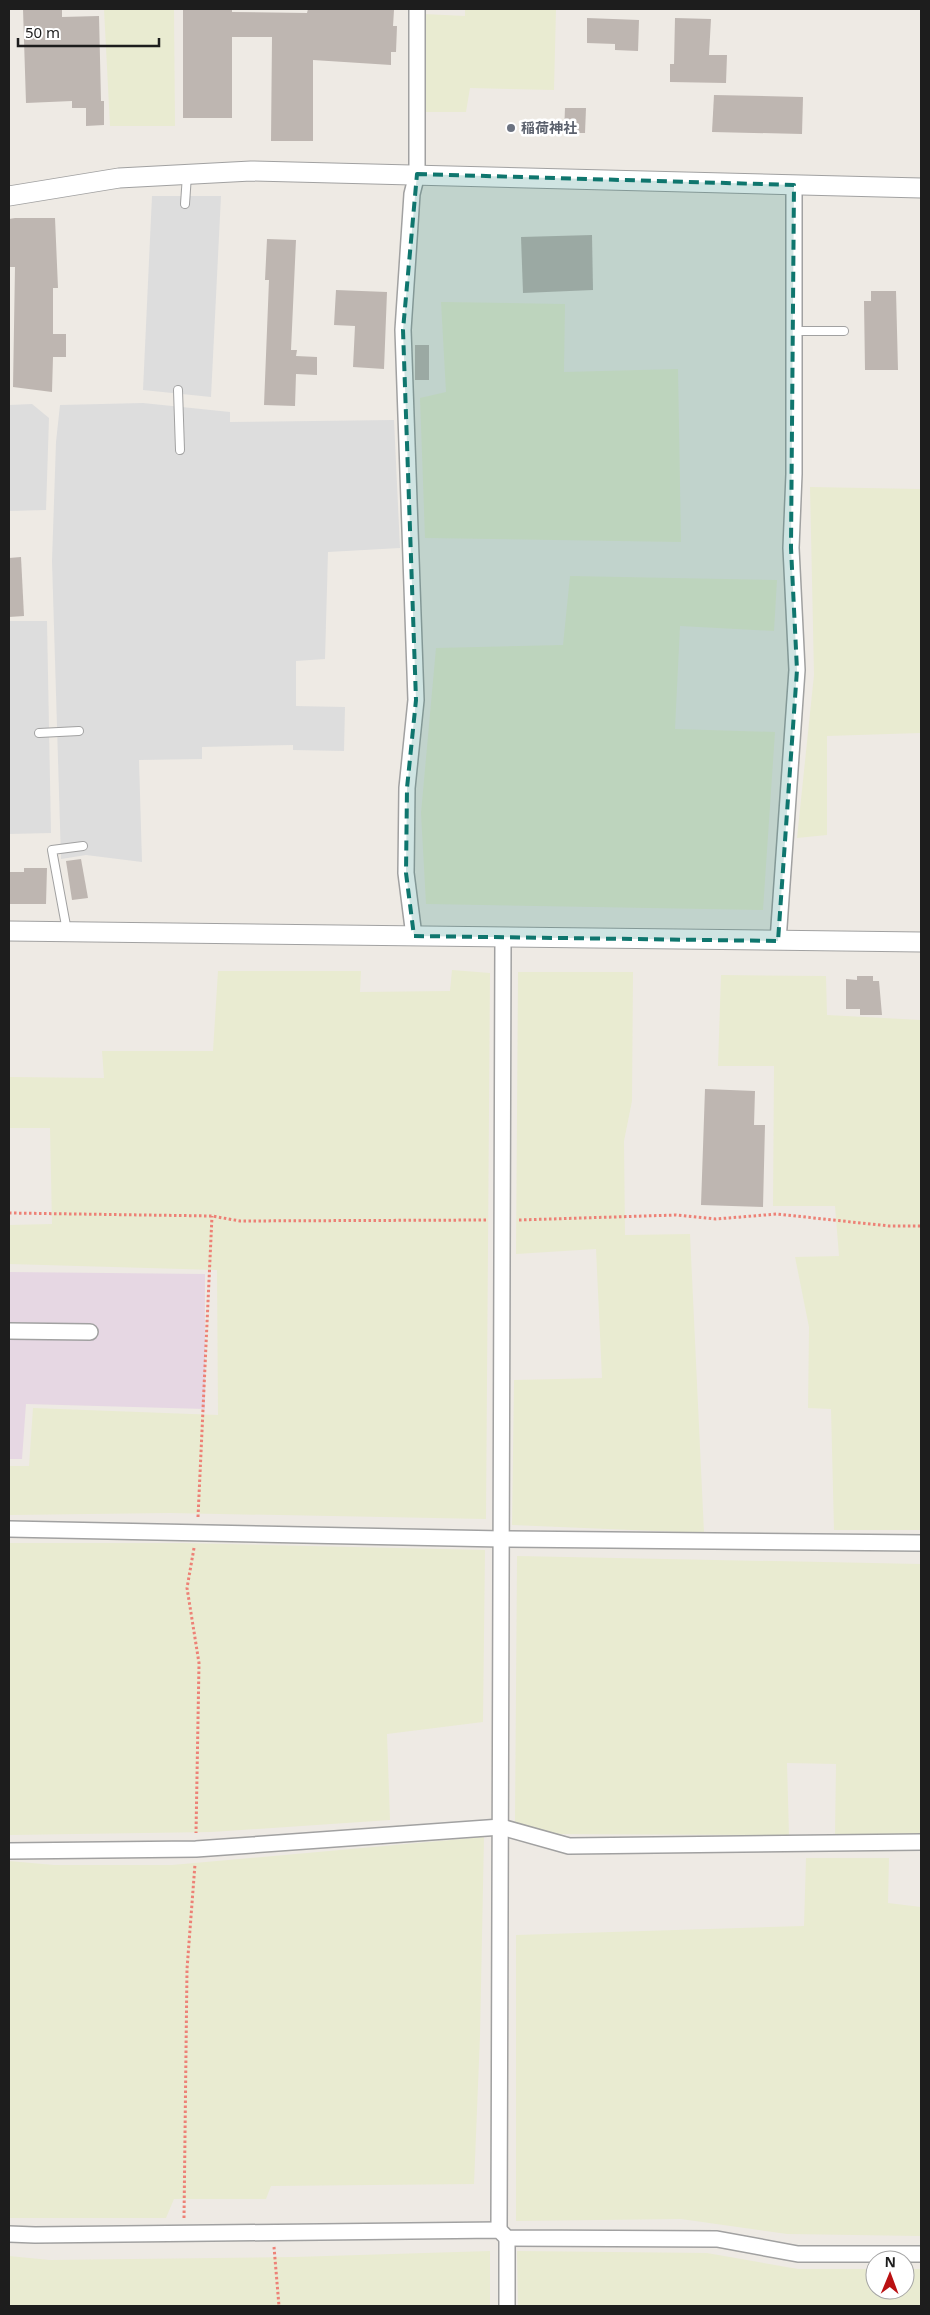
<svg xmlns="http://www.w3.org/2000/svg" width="930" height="2315" font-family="'Noto Sans','Noto Sans JP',sans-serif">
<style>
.industrial{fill:#e6d7e3}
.farmland{fill:#e9ebd1}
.parking{fill:#ddd}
.building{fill:#beb6b1}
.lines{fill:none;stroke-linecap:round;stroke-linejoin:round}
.service-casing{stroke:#a1a1a1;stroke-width:10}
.minor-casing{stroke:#a1a1a1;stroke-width:18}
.tertiary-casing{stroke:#a1a1a1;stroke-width:21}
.path{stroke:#ed8176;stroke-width:3;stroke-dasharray:2.5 2.5;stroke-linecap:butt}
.service{stroke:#fff;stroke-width:8}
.minor{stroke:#fff;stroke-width:15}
.tertiary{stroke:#fff;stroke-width:19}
.marked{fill:#0f766e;fill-opacity:0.2;stroke:#0f766e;stroke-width:4;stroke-dasharray:10 6;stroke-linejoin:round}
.worship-dot{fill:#6b7280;stroke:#fff;stroke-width:2}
.labels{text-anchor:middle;stroke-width:5;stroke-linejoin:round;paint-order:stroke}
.worship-label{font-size:14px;font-weight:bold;fill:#5b616d;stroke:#fff;text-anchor:start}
</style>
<rect width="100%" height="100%" fill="#eeeae4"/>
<path class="industrial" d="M9,1272L205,1274V1409L26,1404L22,1459H9Z"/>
<g class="farmland">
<path d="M104,9H174L175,126H110Z"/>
<path d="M465,9H556L554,90L470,88L466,112H424V14L465,16Z"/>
<path d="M441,302L565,304L564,372L678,369L681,542L425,538L420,398L446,392Z"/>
<path d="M810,487L921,489V733L827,736V835L797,838L814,675Z"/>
<path d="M570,576L777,580L774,631L680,626L675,729L775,732L763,910L426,904L421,813L436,648L563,645Z"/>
<path d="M452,970L490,973L486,1519L170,1513L9,1515V1466H29L33,1408L218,1415L217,1270L9,1264V1225L52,1224L50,1128H9V1077L104,1078L102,1051H213L218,971H361L360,992L450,991Z"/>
<path d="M518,972H633L632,1101L624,1141L625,1235L690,1234L704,1533L512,1525L514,1380L602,1378L596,1249L516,1254Z"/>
<path d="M721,975L826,976L827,1015L921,1020V1530H834L831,1409L808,1408L809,1327L795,1257L839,1256L835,1206H773L774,1066H718Z"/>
<path d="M9,1543H182L485,1550L483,1722L387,1734L390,1820L212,1832L9,1835Z"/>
<path d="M517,1556L921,1564V1836L835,1835L836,1764L787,1763L789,1835L542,1834L515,1822Z"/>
<path d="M484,1837L480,2036L474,2184L271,2186L266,2199H174L166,2218H9V1861L54,1865H172Z"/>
<path d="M806,1858H889L888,1903L921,1907V2236L787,2234L681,2219L516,2221V1935L804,1926Z"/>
<path d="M490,2251V2306H9V2256L50,2260L294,2257Z"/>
<path d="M517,2251L707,2253L798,2269H875V2290H905V2269H921V2306H518Z"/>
</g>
<g class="parking">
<path d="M152,196H221L211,397L143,390Z"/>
<path d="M143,403L230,412V422L394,420L400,548L328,552L325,659L296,661V706L345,707L344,751L293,750V745L202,747V759L139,760L142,862L86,855L61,859L52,561L56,442L60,405Z"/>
<path d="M32,404L49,418L46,510L9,511V405Z"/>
<path d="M9,621H47L51,833L9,834Z"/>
</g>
<g class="building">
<path d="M23,9H62V17L99,16L101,101H104V125L86,126V108H72V101L26,103Z"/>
<path d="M183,9H232V12L307,13L308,9L394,10L393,26H397L396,52H391V65L313,60V141H271L272,37H232V118H183Z"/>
<path d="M587,18L639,20L638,51L615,50V44L587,43Z"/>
<path d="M675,18L711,19L709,55H727L726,83L670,82V64H674Z"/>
<path d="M714,95L803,97L802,134L712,132Z"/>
<path d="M565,108H586L585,133H564Z"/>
<path d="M15,218H55L58,288H53V334H66V357H53L52,392L13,387L15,267H9V219Z"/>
<path d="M592,235L593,290L523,293L521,237Z"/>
<path d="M267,239L296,240L291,350H297L296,356L317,357V375L296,374L295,406L264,405L269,280H265Z"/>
<path d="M336,290L387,292L384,369L353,367L355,326L334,325Z"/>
<path d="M871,291H896L898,370H865L864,301H871Z"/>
<rect x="415" y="345" width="14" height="35"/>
<path d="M21,557L24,616L9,617V558Z"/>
<path d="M81,859L88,898L72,900L66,861Z"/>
<path d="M24,868H47L46,904H9V872H24Z"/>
<path d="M857,976H873V981H879L882,1015H860V1009H846V979L857,980Z"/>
<path d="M705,1089L755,1091L754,1125H765L763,1207L701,1205Z"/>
</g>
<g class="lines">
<g class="service-casing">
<g id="service">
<path d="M185,204L187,175"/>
<path d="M793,331H844"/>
<path d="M178,390L180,450"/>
<path d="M39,733L79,731"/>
<path d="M67,931L52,850L83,846"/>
</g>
</g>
<g class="minor-casing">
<g id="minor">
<path d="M414,936L406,873L407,788L416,700L403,330L412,194L417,174V9"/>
<path d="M778,941L797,670L791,548L794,474V185"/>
<path d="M9,1331L90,1332"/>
<path d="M9,1529L502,1539L921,1543"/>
<path d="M9,1851L196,1849L501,1827L569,1846L921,1842"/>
<path d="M499,2230L503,938"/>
<path d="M9,2234L35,2235L499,2230L507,2238L717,2239L798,2254H921"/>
<path d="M507,2238V2306"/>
</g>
</g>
<g class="tertiary-casing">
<g id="tertiary">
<path d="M9,196L119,178L251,171L921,188"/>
<path d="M9,931L921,942"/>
</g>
</g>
<g class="path">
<path d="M9,1213L212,1216L240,1221L488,1220"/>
<path d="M519,1220L676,1215L716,1219L777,1214L889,1226H921"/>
<path d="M198,1517L212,1216"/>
<path d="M194,1548L187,1588L199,1663L196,1833"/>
<path d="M184,2218L187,1969L195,1864"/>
<path d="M274,2247L279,2306"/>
</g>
<use href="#service" class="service"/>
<use href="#minor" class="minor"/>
<use href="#tertiary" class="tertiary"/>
</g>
<path class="marked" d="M417,174L794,185L791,548L797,670L778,941L414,936L406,873L407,788L416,700L403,330Z"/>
<circle class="worship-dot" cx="511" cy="128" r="5"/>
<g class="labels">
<g class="worship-label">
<text x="521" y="133">稲荷神社</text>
</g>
</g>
<rect width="930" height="2315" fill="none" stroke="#1d1d1d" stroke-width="20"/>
<g transform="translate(890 2275) rotate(1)"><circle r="24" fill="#ffffff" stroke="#a5a5a5"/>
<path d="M0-4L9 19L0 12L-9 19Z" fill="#ba1112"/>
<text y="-8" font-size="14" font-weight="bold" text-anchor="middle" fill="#1d1d1d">N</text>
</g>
<path d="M18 38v8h141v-8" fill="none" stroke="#1d1d1d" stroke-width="2.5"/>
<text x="25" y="38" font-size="15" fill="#1d1d1d" stroke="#ffffff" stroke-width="4" paint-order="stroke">50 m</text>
</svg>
